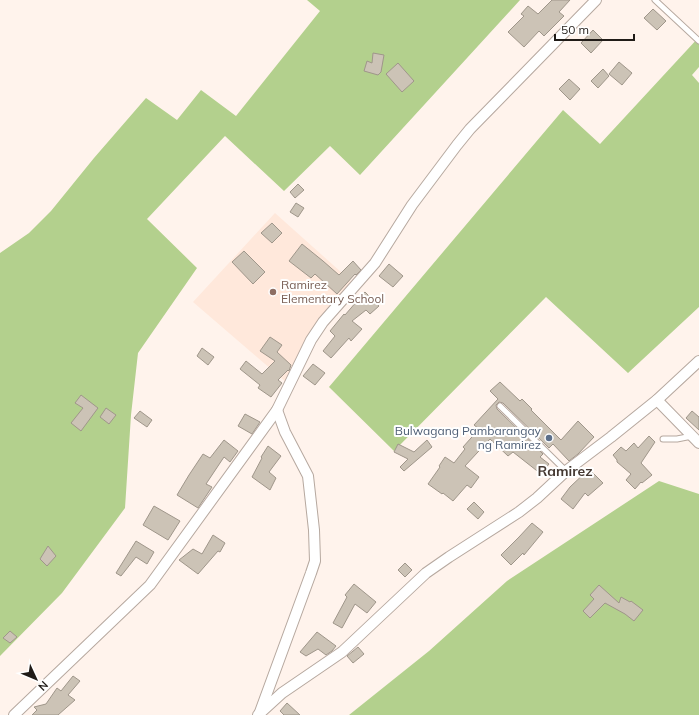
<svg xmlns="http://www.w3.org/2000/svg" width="699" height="715" font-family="Mulish,sans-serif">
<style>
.built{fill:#ffe8db}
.forest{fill:#b3d08d}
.building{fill:#ccc3b6;stroke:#9f968a}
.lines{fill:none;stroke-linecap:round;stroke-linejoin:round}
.service-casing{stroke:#b6a89f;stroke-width:7}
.minor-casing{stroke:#b6a89f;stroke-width:12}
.service{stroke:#fff;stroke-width:5}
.minor{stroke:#fff;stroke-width:10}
.education-dot{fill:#8d6e63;stroke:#fff;stroke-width:1.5}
.service-dot{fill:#5c6f8a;stroke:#fff;stroke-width:1.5}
.labels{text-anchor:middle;stroke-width:4;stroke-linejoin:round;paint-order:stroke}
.education-label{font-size:12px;fill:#785e54;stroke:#fff;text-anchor:start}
.service-label{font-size:12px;fill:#4e5e75;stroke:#fff;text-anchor:end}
.quarter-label{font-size:14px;font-weight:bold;fill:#443831;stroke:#fff}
</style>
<rect width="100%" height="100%" fill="#fff3ec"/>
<path class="built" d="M275,213L351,281L312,330L286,382L193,302Z"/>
<g class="forest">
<path d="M307,0H520L360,175L330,146L284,191L225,136L147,219L197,268L138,353L131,415L125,508L62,593L0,656V253L29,233L51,211L94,158L146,98L177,120L201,90L236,116L320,11Z"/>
<path d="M699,37V67L692,75L699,83V307L628,373L546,297L394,451L329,387L563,110L600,144Z"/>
<path d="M659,481L699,494V715H349L429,651L507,581Z"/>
</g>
<g class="building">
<path d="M552,0H570L559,12L564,16L544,36L539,31L524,47L508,32L524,16L521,14L528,6L538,14Z"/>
<path d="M653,9L666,21L657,30L644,18Z"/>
<path d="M593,30L603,40L591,53L581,43Z"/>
<path d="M373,53L384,55L381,72L378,75L364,71L367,61L372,63Z"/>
<path d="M619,62L632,73L622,85L609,74Z"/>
<path d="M398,63L414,81L402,92L386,74Z"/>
<path d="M603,69L609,76L598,88L591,81Z"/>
<path d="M569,79L580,89L570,100L559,89Z"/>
<path d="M298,184L304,190L295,198L290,192Z"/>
<path d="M296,203L304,208L298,217L290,212Z"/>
<path d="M272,223L282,233L272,243L261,233Z"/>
<path d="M302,244L323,261L339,275L353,261L361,270L356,275L355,274L337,294L315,274L311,278L289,261Z"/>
<path d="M244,251L265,272L253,284L232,262Z"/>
<path d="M389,264L403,276L393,287L379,276Z"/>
<path d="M365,292L379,306L370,314L366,310L352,321L362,329L351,341L349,338L331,358L323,351L335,336L330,331L344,314L345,315L357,301L356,300Z"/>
<path d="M270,337L282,345L277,352L291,365L289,371L288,370L278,380L282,383L271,397L258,388L260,385L240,369L246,361L262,374L275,361L260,351Z"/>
<path d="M202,348L214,357L208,365L197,356Z"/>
<path d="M313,364L325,373L315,385L303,376Z"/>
<path d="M500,382L520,401L522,399L532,409L531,410L561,440L578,421L594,437L578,454L569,461L553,444L549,448L503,403L499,402L496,405L497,409L543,454L540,457L549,464L541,474L513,452L508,456L490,439L465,466L479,477L471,488L467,485L453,501L443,493L442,494L428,484L440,467L439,466L445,457L454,463L465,449L463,447L479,429L474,425L498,399L490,391Z"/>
<path d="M81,395L98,408L81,431L71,423L83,408L75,403Z"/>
<path d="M106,408L116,415L109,424L100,417Z"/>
<path d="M140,411L152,420L147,427L134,418Z"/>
<path d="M692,411L699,417V430L686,418Z"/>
<path d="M245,414L260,422L252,434L238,426Z"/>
<path d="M649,436L655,442L641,463L652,475L642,483L641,482L635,489L626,480L631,474L617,462V460L613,455L621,447L626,451L634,443L638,448Z"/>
<path d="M224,440L238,451L230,462L224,457L206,484L212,487L198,508L177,495L189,475L203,454L210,458Z"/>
<path d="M427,440L432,447L404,471L400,467L408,459L394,452L398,444L414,452Z"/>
<path d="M268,446L281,456L269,472L276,478L270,490L252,477L262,458L261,457Z"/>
<path d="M589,469L603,483L588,496L585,493L573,509L561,499L570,487Z"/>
<path d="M474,502L484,512L478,519L467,509Z"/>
<path d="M154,506L180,521L168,540L143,525Z"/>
<path d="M532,523L543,532L524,555L523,553L511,565L501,555L519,537Z"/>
<path d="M213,535L225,543L220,552L218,551L198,574L179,560L193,549L202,554Z"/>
<path d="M136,541L154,552L147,564L136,557L121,576L116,573Z"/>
<path d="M48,546L56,556L47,566L40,559Z"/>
<path d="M405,563L412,570L405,577L398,570Z"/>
<path d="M354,584L376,602L367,613L355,604L342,628L333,623L347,597L345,595Z"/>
<path d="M599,585L619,603L621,597L630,602L631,601L643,610L634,621L625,614L605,603L590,618L583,611L594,599L590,595Z"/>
<path d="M10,631L17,637L10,643L3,638Z"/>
<path d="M317,632L336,646L332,651L326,655L318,649L306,656L300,652Z"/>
<path d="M358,647L364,654L353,663L347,656Z"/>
<path d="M73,676L80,681L68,695L75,700L58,715H32L37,710L34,707L46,704L57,688L61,691Z"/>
<path d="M287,703L300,715H284L280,711Z"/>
</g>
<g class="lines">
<g class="service-casing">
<g id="service">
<path d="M655,0L699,41"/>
<path d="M500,406L566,471"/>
<path d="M663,439H677L692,436"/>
</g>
</g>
<g class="minor-casing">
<g id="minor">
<path d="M657,400L699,443"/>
<path d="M260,712L311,573L315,561L314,530L308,476L285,432L277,410"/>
<path d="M14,715L150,585L277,410L311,340L323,322L375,263L412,205L457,145L470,129L596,0"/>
<path d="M258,715L282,693L342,652L426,573L449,557L519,512L537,498L566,471L611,437L657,400L699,361"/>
</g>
</g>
<use href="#service" class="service"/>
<use href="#minor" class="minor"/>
</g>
<circle class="education-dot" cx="273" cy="292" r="4"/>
<circle class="service-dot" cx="549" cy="438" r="4"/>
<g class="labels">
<g class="education-label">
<text x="281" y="289">Ramirez<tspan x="281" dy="14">Elementary School</tspan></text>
</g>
<g class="service-label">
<text x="541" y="435">Bulwagang Pambarangay<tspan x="541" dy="14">ng Ramirez</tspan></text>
</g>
<g class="quarter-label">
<text x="565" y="476">Ramirez</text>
</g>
</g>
<g transform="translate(36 679) rotate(134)" stroke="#ffffff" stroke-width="3" paint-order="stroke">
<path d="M0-3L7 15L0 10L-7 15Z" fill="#201b17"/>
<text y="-6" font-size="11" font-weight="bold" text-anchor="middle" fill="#201b17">N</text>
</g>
<path d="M555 34v6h79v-6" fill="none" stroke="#201b17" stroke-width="2"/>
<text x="561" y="34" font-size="12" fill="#201b17" stroke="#ffffff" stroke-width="3" paint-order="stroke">50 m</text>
</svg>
